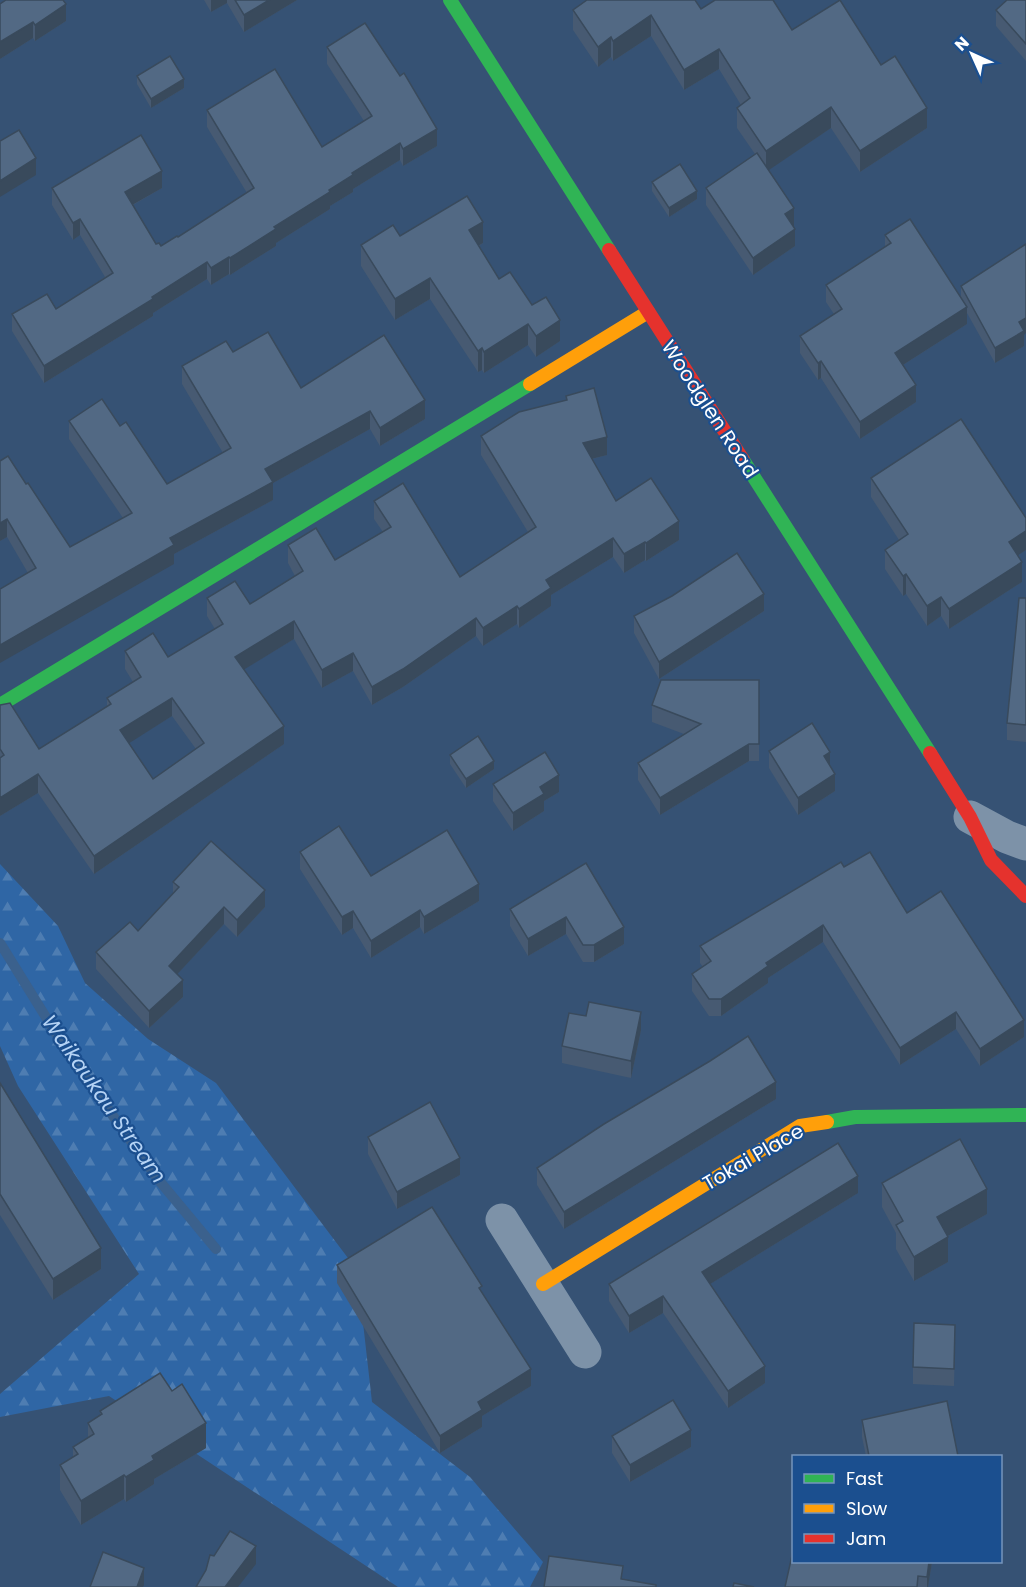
<svg xmlns="http://www.w3.org/2000/svg" width="1026" height="1587" font-family="Poppins,sans-serif">
<style>
.forest{fill:url(#forest-firs)}
.lines{fill:none;stroke-linecap:round;stroke-linejoin:round}
.stream{stroke:#3b618d;stroke-width:10}
.street{stroke:#7d92a8;stroke-width:33}
.fast{stroke:#30b455;stroke-width:14}
.slow{stroke:#ff9f0a;stroke-width:14}
.jam{stroke:#e5322d;stroke-width:14}
.wall{fill:#475a72;fill-rule:evenodd}
.shaded-wall{fill:#394a5c}
.building{fill:#526984;stroke:#394a5c;stroke-width:1.5;fill-rule:evenodd}
.labels{text-anchor:middle;stroke-width:4.5;stroke-linejoin:round;paint-order:stroke}
.street-label{font-size:20px;fill:#fff;stroke:#1b4f8f}
.water-label{font-size:21px;font-style:italic;fill:#b5d3f5;stroke:#1b4f8f}
</style>
<defs>
<pattern id="forest-firs" width="22" height="20" patternUnits="userSpaceOnUse" patternTransform="scale(1.5)"><rect width="22" height="20" fill="#2f66a5"/><path d="M5 1l3.5 6h-7zM16 11l3.5 6h-7z" fill="#4e7db2"/></pattern>
</defs>
<rect width="100%" height="100%" fill="#365274"/>
<path class="forest" d="M0,864L58,926L85,983L148,1039L216,1083L357,1270L372,1402L470,1477L543,1562L530,1587H398L109,1396L0,1417V1394L139,1274L18,1086L0,1046Z"/>
<g class="lines">
<path class="stream" d="M0,943L65,1048L157,1178L216,1249"/>
<g class="street">
<path d="M970,817L1007,837L1026,844"/>
<path d="M502,1220L585,1352"/>
</g>
<g class="fast">
<path d="M450,0L609,250"/>
<path d="M743,460L930,753"/>
<path d="M0,705L530,384"/>
<path d="M827,1122L855,1117L1026,1115"/>
</g>
<g class="slow">
<path d="M530,384L648,312"/>
<path d="M543,1284L800,1126L827,1122"/>
</g>
<g class="jam">
<path d="M609,250L743,460"/>
<path d="M930,753L970,817L991,860L1026,896"/>
</g>
</g>
<g class="wall">
<path d="M204,0H297L244,32L227,3L211,12Z"/>
<path d="M1026,0V61L996,26V10Z"/>
<path d="M0,4L66,21L35,41L33,38L0,59Z"/>
<path d="M701,9L792,30L881,65L927,128L860,172L831,128L768,170L794,226L795,246L753,275L706,205V188L755,154L737,128V108L741,105L719,69L684,90L651,36L613,61L611,57L598,67L573,30V10Z"/>
<path d="M327,47L437,146L403,166L400,160L353,189V192L330,206V209L276,243V246L230,275L229,274L211,285L207,279L153,313V316L44,383L12,331V314L56,309L105,277L80,235L73,240L52,205V188H162L133,205L156,244L161,246L178,237L247,193L207,127V110L322,147L364,121L327,64Z"/>
<path d="M137,76L184,88L151,108L137,84Z"/>
<path d="M652,182L697,199L669,217L652,191Z"/>
<path d="M885,235L961,297V286L1024,335V346L995,363L967,313V324L903,365L916,402L860,439L821,378L818,380L800,353V336L834,314L826,302V285L885,247Z"/>
<path d="M400,236L483,243L479,246L499,279L532,305L560,341L536,357L528,345L484,373L482,370L478,372L430,299L395,320L361,266V245Z"/>
<path d="M233,352L301,388L425,419L380,446L370,429L273,483V500L174,554V564L28,573L7,537L0,541V461L26,484L70,547L123,518L69,439V421L120,426L167,484L223,453L182,384V366Z"/>
<path d="M566,396L607,455L592,459L616,501L679,540L646,561L645,560L624,573L613,557L551,595V606L519,628L517,624L483,646L476,636L403,687L372,705L353,671L322,688L294,639L244,669L284,744L94,874L38,793L0,816V705L39,749L107,706V698L133,682L125,669V651L168,657L215,629L207,616V598L250,604L295,576L288,563V545L335,560L383,532L374,519V501L460,577L528,532L481,455V436L566,400ZM172,716L196,749L153,779L128,743Z"/>
<path d="M871,478L1026,518V550L1018,555L1022,582L949,629L941,616L927,626L906,594L903,596L885,569V550L899,540L871,497Z"/>
<path d="M1026,598V742L1007,740V723Z"/>
<path d="M764,611L659,679L634,633V616Z"/>
<path d="M759,680V761H749L660,815L638,780V763L684,734L652,722V705Z"/>
<path d="M769,751L830,766L835,791L798,815L769,768Z"/>
<path d="M450,755L494,769L466,788L450,764Z"/>
<path d="M493,784L559,792L544,801V811L513,831L493,801Z"/>
<path d="M300,852L371,876L479,901L424,934L420,927L371,958L353,928L342,935L300,869Z"/>
<path d="M586,863L624,944L594,962H583L566,934L528,956L510,926V909Z"/>
<path d="M844,867L907,913L1024,1037L980,1066L956,1029L900,1065L823,942L768,978V983L721,1016H709L692,991V974L703,967L700,963V946Z"/>
<path d="M173,882L265,907L237,937L224,924L177,974L183,997L149,1028L96,969V952L138,931L173,893Z"/>
<path d="M641,1030L631,1078L562,1063V1046Z"/>
<path d="M0,1083L101,1269L53,1300L0,1215Z"/>
<path d="M776,1099L564,1229L537,1185V1168Z"/>
<path d="M368,1137L460,1175L397,1209L368,1154Z"/>
<path d="M882,1183L987,1214L948,1236V1262L914,1281L896,1249V1233L882,1207Z"/>
<path d="M858,1193L710,1284L765,1383L728,1408L663,1313L629,1333L609,1301V1284Z"/>
<path d="M337,1265L482,1292L531,1386L482,1416V1427L440,1453L337,1283Z"/>
<path d="M955,1342L954,1386L913,1384V1367Z"/>
<path d="M100,1411L206,1448L154,1479V1484L126,1502L124,1499L81,1525L60,1490V1465L73,1457V1447L88,1438V1423L100,1415Z"/>
<path d="M862,1420L958,1456H866L862,1437Z"/>
<path d="M612,1436L691,1447L630,1482L612,1453Z"/>
<path d="M794,1562H932L928,1587H785Z"/>
</g>
<g class="shaded-wall">
<path d="M211,0H227V3L211,12Z"/>
<path d="M269,0H297L244,32V15Z"/>
<path d="M66,4V21L35,41V25Z"/>
<path d="M651,15V36L613,61V41Z"/>
<path d="M33,22V38L0,59V42Z"/>
<path d="M611,37V57L598,67V47Z"/>
<path d="M719,49V69L684,90V70Z"/>
<path d="M184,79V88L151,108V99Z"/>
<path d="M831,107V128L766,172V151Z"/>
<path d="M927,108V128L860,172V151Z"/>
<path d="M437,129V146L403,166V149Z"/>
<path d="M400,143V160L353,189V192L330,206V209L276,243V246L230,275V258L329,190L352,173Z"/>
<path d="M36,158V175L0,197V181Z"/>
<path d="M162,171V188L125,209V192Z"/>
<path d="M697,191V199L669,217V208Z"/>
<path d="M794,208V226L785,231V214Z"/>
<path d="M80,219V235L73,240V223Z"/>
<path d="M483,222V243L469,251V230Z"/>
<path d="M795,229V246L753,275V258Z"/>
<path d="M229,257V274L211,285V268Z"/>
<path d="M207,262V279L153,313V316L44,383V366Z"/>
<path d="M430,278V299L395,320V299Z"/>
<path d="M967,307V324L895,370V353Z"/>
<path d="M1026,318V333L1024,335V346L995,363V348L1019,322Z"/>
<path d="M560,320V341L536,357V336Z"/>
<path d="M528,324V345L484,373V352Z"/>
<path d="M482,348V370L478,372V351Z"/>
<path d="M821,361V378L818,380V363Z"/>
<path d="M916,385V402L860,439V422Z"/>
<path d="M425,400V419L380,446V428Z"/>
<path d="M370,411V429L273,483V500L174,554V564L0,663V645L170,538L265,469Z"/>
<path d="M607,437V455L583,461V443Z"/>
<path d="M7,519V537L0,541V523Z"/>
<path d="M679,521V540L646,561V543Z"/>
<path d="M1026,531V550L1009,561V542Z"/>
<path d="M613,538V557L551,595V606L519,628V609L546,580Z"/>
<path d="M645,542V560L624,573V554Z"/>
<path d="M1022,562V582L949,629V609Z"/>
<path d="M906,574V594L903,596V576Z"/>
<path d="M764,594V611L659,679V662Z"/>
<path d="M941,597V616L927,626V606Z"/>
<path d="M517,606V624L483,646V628Z"/>
<path d="M476,618V636L403,687L372,705V687Z"/>
<path d="M294,621V639L235,675V657Z"/>
<path d="M353,653V671L322,688V670Z"/>
<path d="M172,698V716L120,749V730Z"/>
<path d="M284,726V744L94,874V856Z"/>
<path d="M749,744V761L660,815V798Z"/>
<path d="M830,752V769L824,756Z"/>
<path d="M494,761V769L466,788V779Z"/>
<path d="M38,774V793L0,816V798Z"/>
<path d="M835,774V791L798,815V798Z"/>
<path d="M559,775V792L544,801V811L513,831V813L540,787Z"/>
<path d="M479,884V901L424,934V917Z"/>
<path d="M265,890V907L237,937V920Z"/>
<path d="M224,907V924L169,983V966Z"/>
<path d="M420,910V927L371,958V941Z"/>
<path d="M353,911V928L342,935V917Z"/>
<path d="M566,917V934L528,956V939Z"/>
<path d="M823,925V942L768,978V983L721,1016V999L766,963Z"/>
<path d="M624,927V944L594,962V945Z"/>
<path d="M183,980V997L149,1028V1011Z"/>
<path d="M641,1012V1030L631,1078V1061Z"/>
<path d="M956,1012V1029L900,1065V1048Z"/>
<path d="M1024,1020V1037L980,1066V1049Z"/>
<path d="M776,1082V1099L564,1229V1212Z"/>
<path d="M460,1158V1175L397,1209V1192Z"/>
<path d="M858,1176V1193L702,1289V1272Z"/>
<path d="M987,1189V1214L937,1242V1217Z"/>
<path d="M948,1237V1262L914,1281V1257Z"/>
<path d="M101,1248V1269L53,1300V1279Z"/>
<path d="M663,1296V1313L629,1333V1316Z"/>
<path d="M765,1366V1383L728,1408V1391Z"/>
<path d="M531,1369V1386L482,1416V1427L440,1453V1436L478,1402Z"/>
<path d="M206,1423V1448L154,1479V1484L126,1502V1477L152,1456Z"/>
<path d="M691,1430V1447L630,1482V1465Z"/>
<path d="M124,1475V1499L81,1525V1501Z"/>
<path d="M256,1546V1564L238,1587H225Z"/>
<path d="M929,1562H932L928,1587H927V1577Z"/>
<path d="M144,1568V1585L143,1587H137Z"/>
</g>
<g class="building">
<path d="M6,0H63L66,4L35,25L33,22L0,42V4Z"/>
<path d="M235,0H269L244,15Z"/>
<path d="M587,0H695L701,9L715,0H773L792,30L840,0L881,65L895,56L927,108L860,151L831,107L766,151L737,108L750,98L719,49L684,70L651,15L613,41L611,37L598,47L573,10Z"/>
<path d="M1007,0H1026V44L996,10Z"/>
<path d="M365,23L400,76L404,73L437,129L403,149L400,143L352,173L353,175L329,190L330,192L274,227L276,229L230,258L229,257L211,268L207,262L152,297L153,299L44,366L12,314L47,294L56,309L113,273L80,219L73,223L52,188L141,135L162,171L125,192L156,244L159,243L161,246L177,236L178,237L254,188L207,110L275,69L322,147L372,116L327,47Z"/>
<path d="M170,56L184,79L151,99L137,76Z"/>
<path d="M19,130L36,158L0,181V141Z"/>
<path d="M757,153L794,208L785,214L795,229L753,258L706,188Z"/>
<path d="M680,164L697,191L669,208L652,182Z"/>
<path d="M467,196L483,222L469,230L499,279L510,272L532,305L546,297L560,320L536,336L528,324L484,352L482,348L478,351L430,278L395,299L361,245L393,225L400,236Z"/>
<path d="M910,219L967,307L895,353L916,385L860,422L821,361L818,363L800,336L842,309L826,285L891,243L885,235Z"/>
<path d="M1026,244V318L1019,322L1024,331L995,348L961,286Z"/>
<path d="M268,332L301,388L384,335L425,400L380,428L370,411L265,469L273,482L170,538L174,545L0,645V589L36,568L7,519L0,523V461L8,456L26,484L28,483L70,547L132,513L69,421L102,399L120,426L126,422L167,484L231,448L182,366L226,341L233,352Z"/>
<path d="M594,388L607,437L583,443L616,501L651,478L679,521L646,543L645,542L624,554L613,538L546,580L551,588L519,609L517,606L483,628L476,618L403,669L372,687L353,653L322,670L294,621L235,657L284,726L94,856L38,774L0,798V758L4,755L0,749V705L10,703L39,749L111,704L107,698L141,677L125,651L153,633L168,657L223,624L207,598L235,581L250,604L303,571L288,545L316,528L335,560L391,527L374,501L403,483L460,577L536,527L481,436L519,412L567,400L566,396ZM172,698L204,743L153,779L120,730Z"/>
<path d="M961,419L1026,518V531L1009,542L1022,562L949,609L941,597L927,606L906,574L903,576L885,550L908,534L871,478Z"/>
<path d="M737,553L764,594L659,662L634,616L672,596Z"/>
<path d="M1019,598H1026V725L1007,723Z"/>
<path d="M661,680H759V744H749L660,798L638,763L701,724L652,705Z"/>
<path d="M812,723L830,752L824,756L835,774L798,798L769,751Z"/>
<path d="M478,736L494,761L466,779L450,755Z"/>
<path d="M545,752L559,775L540,787L544,794L513,813L493,784Z"/>
<path d="M339,826L371,876L447,830L479,884L424,917L420,910L371,941L353,911L342,917L300,852Z"/>
<path d="M211,841L265,890L237,920L224,907L169,966L183,980L149,1011L96,952L130,922L138,931L179,887L173,882Z"/>
<path d="M870,852L907,913L941,891L1024,1020L980,1049L956,1012L900,1048L823,925L766,963L768,966L721,999H709L692,974L711,961L700,946L841,862L844,867Z"/>
<path d="M586,863L624,927L594,945H583L566,917L528,939L510,909Z"/>
<path d="M589,1002L641,1012L631,1061L562,1046L569,1013L586,1016Z"/>
<path d="M748,1036L776,1082L564,1212L537,1168L604,1124L710,1061Z"/>
<path d="M0,1083L101,1248L53,1279L0,1194Z"/>
<path d="M430,1102L460,1158L397,1192L368,1137Z"/>
<path d="M960,1139L987,1189L937,1217L948,1237L914,1257L896,1225L903,1221L882,1183Z"/>
<path d="M838,1143L858,1176L702,1272L765,1366L728,1391L663,1296L629,1316L609,1284Z"/>
<path d="M432,1207L482,1286L479,1288L531,1369L478,1402L482,1410L440,1436L337,1265Z"/>
<path d="M914,1323L955,1325L954,1369L913,1367Z"/>
<path d="M160,1373L172,1391L182,1384L206,1423L152,1456L154,1460L126,1477L124,1475L81,1501L60,1465L78,1454L73,1447L94,1434L88,1423L102,1414L100,1411Z"/>
<path d="M673,1400L691,1430L630,1465L612,1436Z"/>
<path d="M947,1401L958,1456H869L862,1420Z"/>
<path d="M230,1531L256,1546L225,1587H196L206,1570L210,1555L214,1556Z"/>
<path d="M793,1551L794,1562H929L927,1577L918,1576L917,1587H785Z"/>
<path d="M103,1552L144,1568L137,1587H90Z"/>
<path d="M549,1556L623,1566L621,1579L656,1585V1587H544Z"/>
<path d="M734,1583L754,1587H733Z"/>
</g>
<g class="labels">
<g class="street-label">
<text transform="translate(710 409) rotate(57)" y="7">Woodglen Road</text>
<text transform="translate(753 1157) rotate(-30)" y="7">Tokai Place</text>
</g>
<g class="water-label">
<text transform="translate(104 1099) rotate(55)" y="7">Waikaukau Stream</text>
</g>
</g>
<rect x="792" y="1455" width="210" height="108" fill="#1b4f8f" stroke="#7695bc" stroke-width="1.5"/>
<rect x="804" y="1474" width="30" height="9" fill="#30b455" stroke="#7695bc" stroke-width="1.5"/>
<text x="846" y="1485" font-size="18" fill="#ffffff">Fast</text>
<rect x="804" y="1504" width="30" height="9" fill="#ff9f0a" stroke="#7695bc" stroke-width="1.5"/>
<text x="846" y="1515" font-size="18" fill="#ffffff">Slow</text>
<rect x="804" y="1534" width="30" height="9" fill="#e5322d" stroke="#7695bc" stroke-width="1.5"/>
<text x="846" y="1545" font-size="18" fill="#ffffff">Jam</text>
<g transform="translate(972 54) rotate(315)" stroke="#1b4f8f" stroke-width="4.5" paint-order="stroke">
<path d="M0-4.5L10 22L0 15L-10 22Z" fill="#ffffff"/>
<text y="-9" font-size="16" font-weight="bold" text-anchor="middle" fill="#ffffff">N</text>
</g>
</svg>
